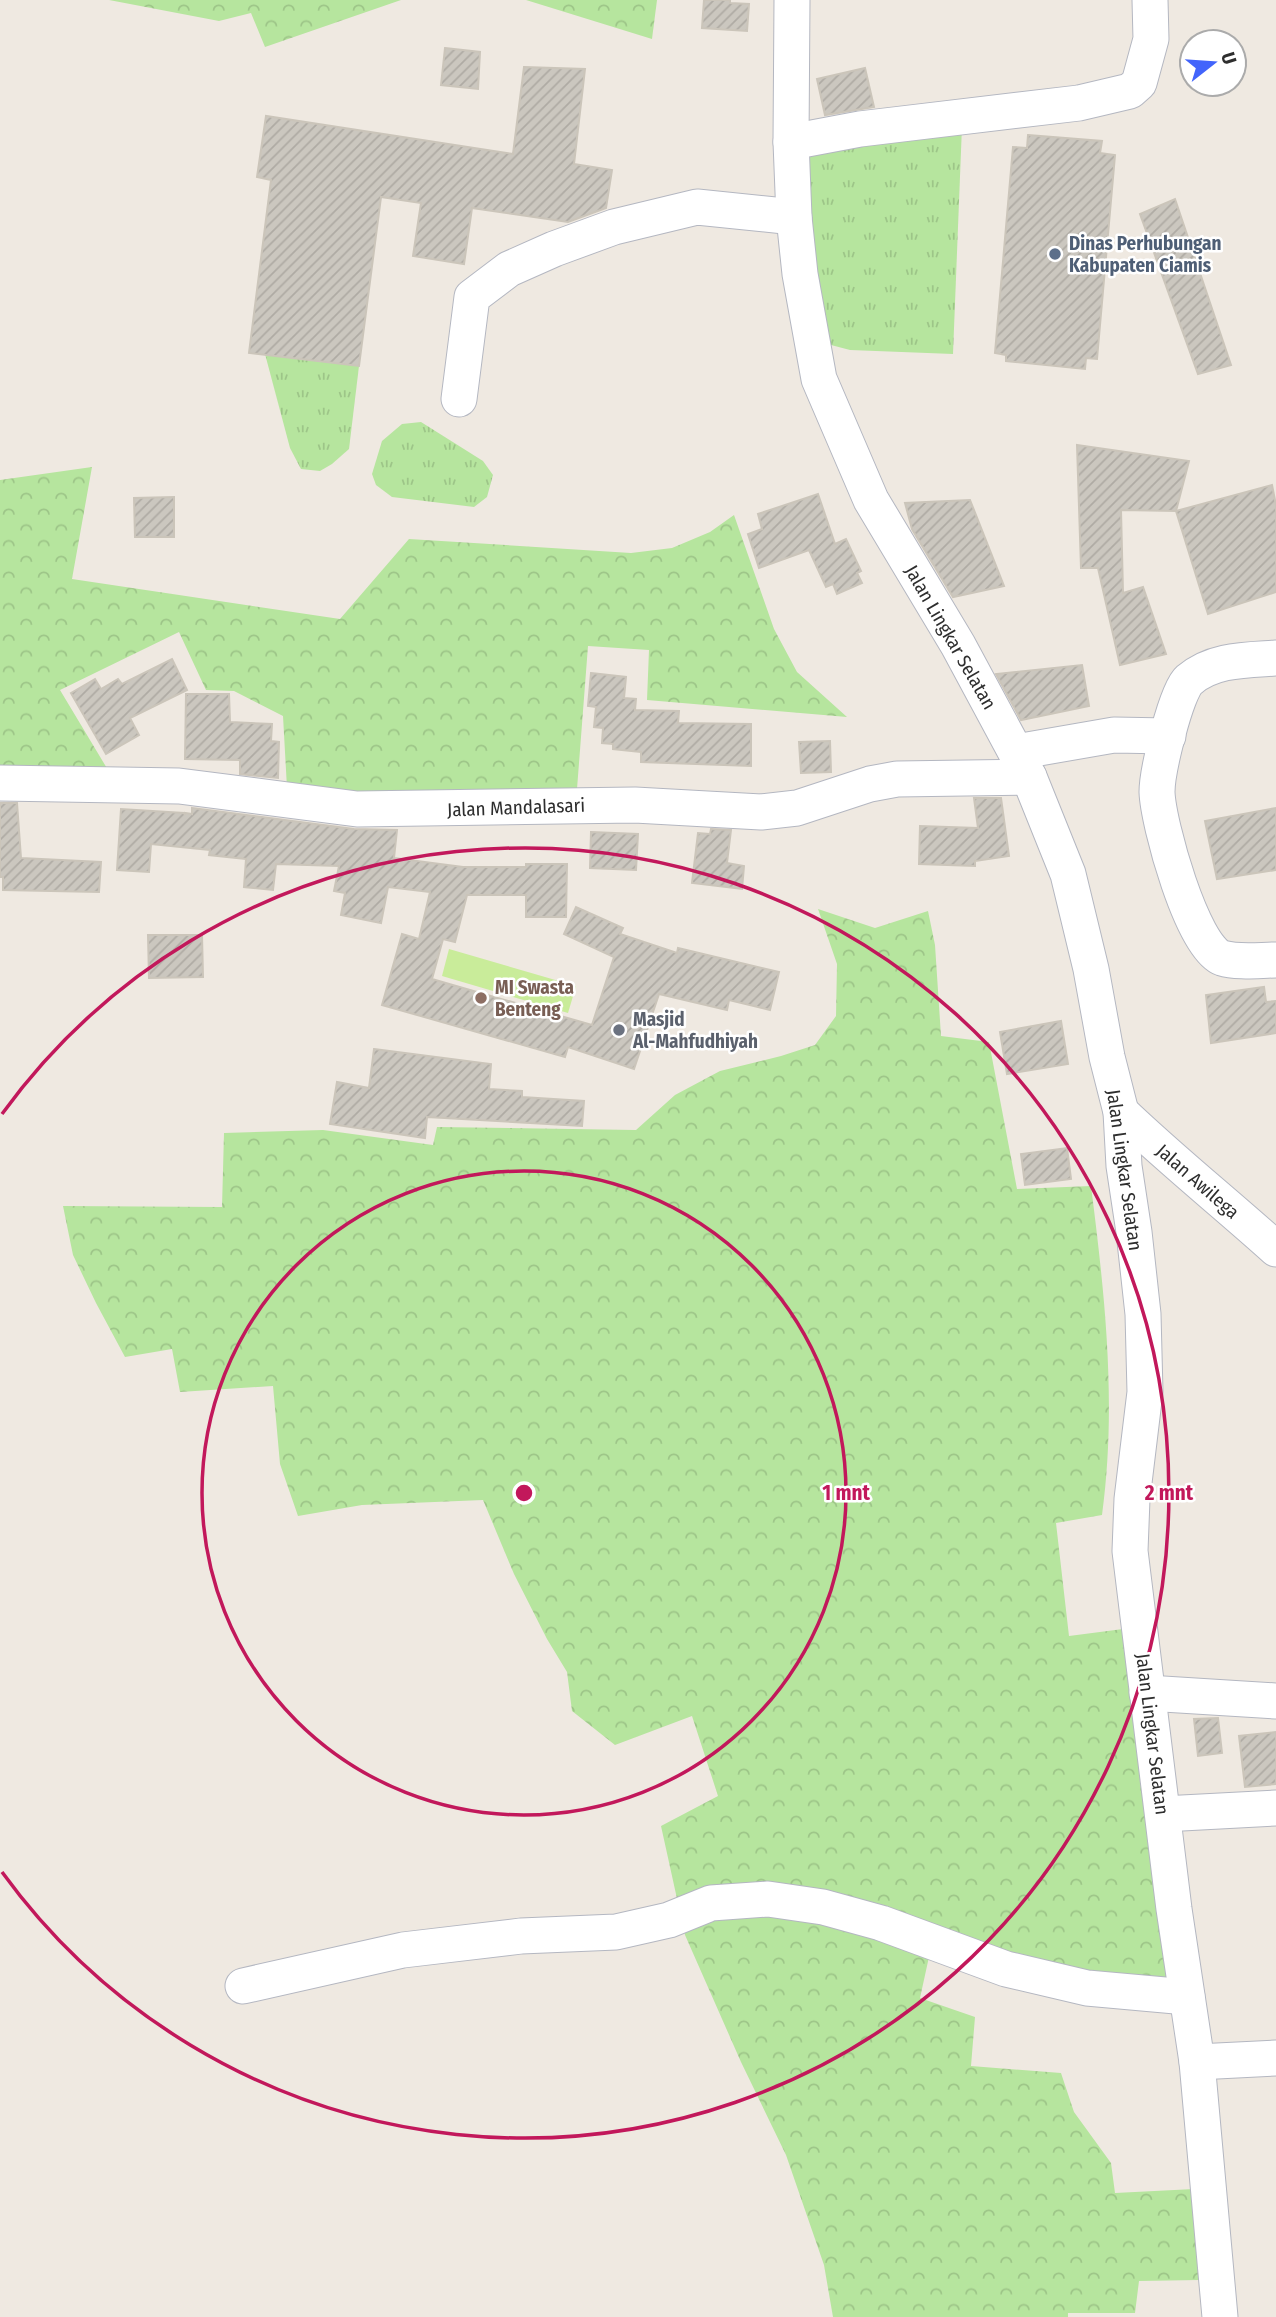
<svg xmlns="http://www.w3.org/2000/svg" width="1276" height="2317" font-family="'Fira Sans Condensed',sans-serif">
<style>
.grass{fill:url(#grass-tufts)}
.forest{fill:url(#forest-crowns)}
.pitch{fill:#c9ec9a}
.building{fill:url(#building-hatch);stroke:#cbc5ba;stroke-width:2}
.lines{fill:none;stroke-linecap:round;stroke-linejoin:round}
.minor-casing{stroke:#b4b7c1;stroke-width:37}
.minor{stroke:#fff;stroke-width:35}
.ring{fill:none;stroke:#c2185b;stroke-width:3.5}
.service-dot{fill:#5c6f8a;stroke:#fff;stroke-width:2.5}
.education-dot{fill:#8d6e63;stroke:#fff;stroke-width:2.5}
.worship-dot{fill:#6b7280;stroke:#fff;stroke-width:2.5}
.labels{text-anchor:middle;stroke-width:5;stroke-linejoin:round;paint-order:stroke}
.service-label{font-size:19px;font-weight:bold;fill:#4e5e75;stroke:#fff;text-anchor:start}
.street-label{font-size:19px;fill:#2e2e2e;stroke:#fff}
.education-label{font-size:19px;font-weight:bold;fill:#785e54;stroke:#fff;text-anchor:start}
.worship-label{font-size:19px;font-weight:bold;fill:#5b616d;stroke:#fff;text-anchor:start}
.centre{fill:#c2185b;stroke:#fff;stroke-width:3.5}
.ring-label{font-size:21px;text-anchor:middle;font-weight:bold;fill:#c2185b;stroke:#fff;stroke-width:5;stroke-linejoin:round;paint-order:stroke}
</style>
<defs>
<pattern id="grass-tufts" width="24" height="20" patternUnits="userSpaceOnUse" patternTransform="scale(1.75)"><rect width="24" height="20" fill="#b6e59e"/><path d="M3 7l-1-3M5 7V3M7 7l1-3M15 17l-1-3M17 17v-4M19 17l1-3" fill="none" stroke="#9dc588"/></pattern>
<pattern id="forest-crowns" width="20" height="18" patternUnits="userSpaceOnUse" patternTransform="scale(1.75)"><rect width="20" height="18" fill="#b6e59e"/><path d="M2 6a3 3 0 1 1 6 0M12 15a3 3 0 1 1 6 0" fill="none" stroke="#9dc588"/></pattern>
<pattern id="building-hatch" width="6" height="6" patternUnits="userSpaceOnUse" patternTransform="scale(1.75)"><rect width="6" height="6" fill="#cbc7bf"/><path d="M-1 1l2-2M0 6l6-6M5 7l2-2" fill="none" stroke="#afaba4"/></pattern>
</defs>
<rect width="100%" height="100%" fill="#efe9e1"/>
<g class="grass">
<path d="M962,126L953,354L850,350L831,345L817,327L800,152Z"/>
<path d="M265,354L359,366L349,449L332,464L320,471L301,469L290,448Z"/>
<path d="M421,422L483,461L493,475L487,497L474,507L392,497L376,485L372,474L382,441L402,424Z"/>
</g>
<g class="forest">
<path d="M109,0H401L265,47L251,13L219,21Z"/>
<path d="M526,0H657L652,39Z"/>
<path d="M92,467L72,579L340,619L409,539L631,553L672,548L710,532L734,515L774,629L797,672L847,717L647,700L649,650L588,646L576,802L287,788L283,716L234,691L206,690L179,632L60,690L108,770L0,768V480Z"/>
<path d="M818,909L875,928L928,911L935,945L941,1036L989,1042L1017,1189L1091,1186C1105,1296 1117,1405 1102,1515L1056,1523L1069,1636L1123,1629L1171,1986L1086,1974L934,1934L920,1998L975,2017L971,2066L1061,2073L1074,2112L1111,2163L1115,2193L1194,2189L1199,2280L1139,2281L1135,2313H1068V2317H833L824,2265L786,2155L741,2062L685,1935L661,1826L718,1796L692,1716L615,1745L572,1711L567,1672L547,1639L514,1574L483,1500L362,1505L298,1516L280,1464L273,1386L180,1392L172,1349L125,1357L96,1303L73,1255L63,1206L222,1207L224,1133L323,1130L433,1145L437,1127L636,1130L675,1095L720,1071L781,1056L815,1045L836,1016L837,964Z"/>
</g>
<path class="pitch" d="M449,949L576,986L568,1013L442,976Z"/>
<g class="building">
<path d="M704,0H730V3L749,4L747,31L702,28Z"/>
<path d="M445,48L480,52L478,89L441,85Z"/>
<path d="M524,67L585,69L574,164L612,170L606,208L568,222L472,208L464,264L413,256L421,203L381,197L359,366L249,353L271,180L257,177L266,116L513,154Z"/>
<path d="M865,68L874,107L825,115L817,79Z"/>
<path d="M1028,135L1102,141L1100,153L1115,155L1097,359L1086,358L1085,369L1006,361V355L995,353L1013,147L1027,148Z"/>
<path d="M1175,199L1231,365L1198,374L1140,214Z"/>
<path d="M1077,445L1189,461L1176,511L1121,510L1123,593L1143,587L1166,654L1120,665L1098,568H1081Z"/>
<path d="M1272,485L1276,505V592L1208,614L1176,511Z"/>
<path d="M818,494L835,544L846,539L861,571L857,573L862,583L837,594L833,584L826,587L809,550L759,568L748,534L762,529L758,514Z"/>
<path d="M174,497V537H135L134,498Z"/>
<path d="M970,500L1004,586L953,597L912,529L905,503Z"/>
<path d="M172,659L187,690L130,718L139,735L106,754L71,693L95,679L101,689L118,679L122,684Z"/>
<path d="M1082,665L1089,706L1021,720L996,674Z"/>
<path d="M591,673L626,677L624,698L636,699L635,710L679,711L678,723L751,724V766L641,762V752L613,749V744L602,743L603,728L594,727L596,707L588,706Z"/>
<path d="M186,694H229L230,722L272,724L271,741L279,742L278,778L240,774V760L185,759Z"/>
<path d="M830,741L831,772L801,773L799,742Z"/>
<path d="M974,798H1001L1009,856L975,861V866L919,864L920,826L978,828Z"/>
<path d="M0,803H17L21,858L101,862L99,892L3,890V877H0Z"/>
<path d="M192,808L354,829L397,830L394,858L463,867H526V864H567L566,917H526V895H467L455,942L443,939L432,979L592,1025L614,957L564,934L576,907L623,928L620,934L677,953L678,948L779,972L770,1010L729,1000L727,1010L659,994L634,1069L568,1047L565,1057L382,1005L402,934L419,939L430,892L388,887L381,923L341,915L345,893L334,891L339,866L276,864L273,890L244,887L246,859L209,855L210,850L151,844L149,872L117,870L121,809L184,813L185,815V813L192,814Z"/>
<path d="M1276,808V870L1217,879L1205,821Z"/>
<path d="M711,829L731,830L727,863L744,866L742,889L692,883L698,833L710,834Z"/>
<path d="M591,832L638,834L636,870L590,868Z"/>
<path d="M148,935H202L203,977L149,978Z"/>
<path d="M1264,987L1266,1002L1276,1001V1033L1211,1043L1206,995Z"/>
<path d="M1061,1021L1068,1064L1007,1074L1000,1032Z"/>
<path d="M374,1049L491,1064L489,1089L522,1091V1097L584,1101L582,1126L427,1117L425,1138L330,1124L337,1082L369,1088Z"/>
<path d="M1067,1148L1071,1179L1025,1185L1021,1154Z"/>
<path d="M1218,1718L1222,1753L1198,1756L1194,1719Z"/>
<path d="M1276,1732V1784L1245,1787L1239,1736Z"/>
</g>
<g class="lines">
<g class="minor-casing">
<g id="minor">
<path d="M792,0L791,142L794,217L800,274L819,379L871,500L958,645L1029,777L1068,874L1091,969L1107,1057L1121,1112L1124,1166L1134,1232L1143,1314L1145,1392L1132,1499L1130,1551L1174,1909L1197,2062L1220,2317"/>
<path d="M791,142L860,129L1079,103L1130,91L1139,83L1151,39L1150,0"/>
<path d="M459,399L472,297L509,269L554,249L614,227L697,207L794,217"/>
<path d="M1276,658C1247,660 1213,659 1189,680C1176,691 1157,772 1157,792C1158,823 1192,947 1222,958C1238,963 1260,960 1276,960"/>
<path d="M1016,752L1114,735L1168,736"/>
<path d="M0,783L179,786L357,809L635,805L761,812L797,808L870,784L897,779L1029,777"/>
<path d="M1121,1112C1171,1160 1225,1203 1276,1249"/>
<path d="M1147,1693L1276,1701"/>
<path d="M1163,1814L1276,1808"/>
<path d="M243,1986L403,1950L521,1936L616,1932L669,1920L711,1903L768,1899L823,1907L881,1923L1006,1969L1087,1988L1187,1997"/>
<path d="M1197,2062L1276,2058"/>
</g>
</g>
<use href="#minor" class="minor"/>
</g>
<g class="ring">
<circle cx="524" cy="1493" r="322"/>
<path d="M2 1114A645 645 0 1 1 2 1872"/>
</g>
<circle class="service-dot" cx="1055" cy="254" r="7"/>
<circle class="education-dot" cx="481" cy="998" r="7"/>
<circle class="worship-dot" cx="619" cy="1030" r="7"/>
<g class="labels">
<g class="service-label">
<text x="1069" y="250">Dinas Perhubungan<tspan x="1069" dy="22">Kabupaten Ciamis</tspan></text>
</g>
<g class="street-label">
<text transform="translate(951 637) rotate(60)" y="7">Jalan Lingkar Selatan</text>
<text transform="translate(516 807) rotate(-2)" y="7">Jalan Mandalasari</text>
<text transform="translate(1125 1170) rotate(82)" y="7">Jalan Lingkar Selatan</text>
<text transform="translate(1198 1181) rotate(41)" y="7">Jalan Awilega</text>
<text transform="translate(1153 1734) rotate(83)" y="7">Jalan Lingkar Selatan</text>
</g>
<g class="education-label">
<text x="495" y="994">MI Swasta<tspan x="495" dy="22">Benteng</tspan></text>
</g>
<g class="worship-label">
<text x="633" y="1026">Masjid<tspan x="633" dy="22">Al-Mahfudhiyah</tspan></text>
</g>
</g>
<circle cx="524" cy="1493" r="10" class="centre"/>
<g class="ring-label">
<text x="846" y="1500">1 mnt</text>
<text x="1169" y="1500">2 mnt</text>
</g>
<g transform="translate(1213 63) rotate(73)"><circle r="33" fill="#ffffff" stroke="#ababab" stroke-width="2"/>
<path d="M0-5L12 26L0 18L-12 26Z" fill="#4264fb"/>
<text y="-10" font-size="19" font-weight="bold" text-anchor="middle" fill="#2e2e2e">U</text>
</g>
</svg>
